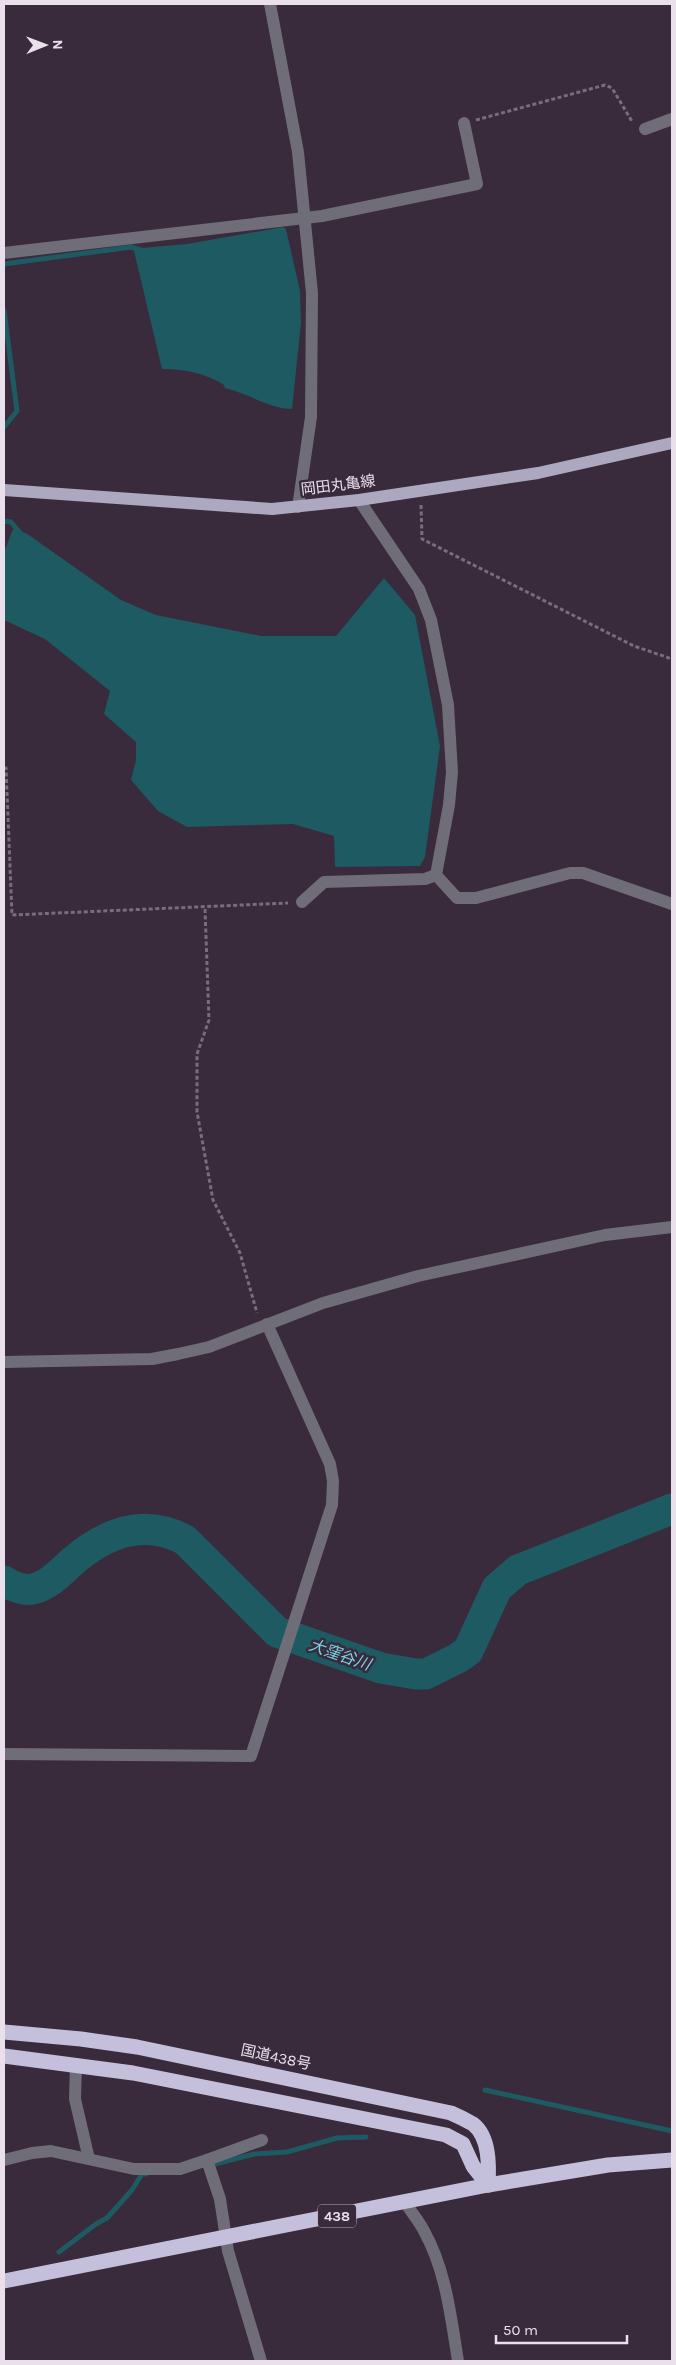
<svg xmlns="http://www.w3.org/2000/svg" width="676" height="2365" font-family="Karla,'Noto Sans JP',sans-serif">
<style>
.water{fill:#1d5a61}
.lines{fill:none;stroke-linecap:round;stroke-linejoin:round}
.stream{stroke:#1d5a61;stroke-width:5}
.river{stroke:#1d5a61;stroke-width:31}
.path{stroke:#796c7c;stroke-width:3;stroke-dasharray:4 2.5;stroke-linecap:butt}
.minor{stroke:#6e6d78;stroke-width:12}
.major{stroke:#aca8bf;stroke-width:12}
.highway{stroke:#c4c0db;stroke-width:15}
.labels{text-anchor:middle;stroke-width:5;stroke-linejoin:round;paint-order:stroke}
.shield{fill:#392a3c;stroke:#b4a9b7;stroke-width:1}
.shield-label{font-size:14px;font-weight:bold;fill:#e9e0ec}
.street-label{font-size:15px;fill:#e9e0ec;stroke:#392a3c}
.water-label{font-size:16px;font-style:italic;fill:#77d6e4;stroke:#392a3c}
</style>
<rect width="100%" height="100%" fill="#392a3c"/>
<g class="water">
<path d="M283,227L286,229L300,291L301,323L292,409C269,409 248,393 225,388L224,385C205,373 185,369 162,369L134,251L142,248L187,244Z"/>
<path d="M13,529L26,533L121,600L156,615L261,636H336L384,578L415,615L440,746L425,857L420,866L335,867L334,836L293,824L187,827L158,811L131,780L136,760V742L104,714L110,691L45,639L4,620V552Z"/>
</g>
<g class="lines">
<g class="stream">
<path d="M4,264L131,247L144,251"/>
<path d="M4,310L17,411L4,427"/>
<path d="M4,521L11,522L22,535"/>
<path d="M485,2090L672,2131"/>
<path d="M211,2165L254,2154L287,2152L337,2138L366,2137"/>
<path d="M59,2252L96,2224L107,2218L132,2190L142,2174H146"/>
</g>
<path class="river" d="M4,1581C11,1586 25,1591 33,1589C49,1585 61,1572 73,1561C106,1533 144,1518 185,1540L277,1632L381,1668L416,1674H426L458,1658L468,1651L497,1588L518,1570L672,1509"/>
<g class="path">
<path d="M476,120L605,85L612,88L633,123"/>
<path d="M421,505L422,539L634,646L672,659"/>
<path d="M4,768H6L12,915L288,903"/>
<path d="M205,909L209,1020L197,1054V1112L213,1200L240,1253L257,1313"/>
</g>
<g class="minor">
<path d="M270,4L298,152L312,293L311,417L298,507"/>
<path d="M645,129L672,119"/>
<path d="M4,253L322,216L477,184L464,123"/>
<path d="M359,500L419,589L431,620L448,705L452,772L449,805L436,875"/>
<path d="M436,875L457,898H476L570,873H583L672,904"/>
<path d="M302,902L324,882L425,879L436,875"/>
<path d="M4,1362L152,1359L178,1354L209,1347L323,1303L418,1276L605,1235L672,1227"/>
<path d="M4,1754L251,1756L332,1505L333,1481L330,1464L267,1324"/>
<path d="M76,2064L75,2099L89,2159"/>
<path d="M4,2160L32,2153L51,2151L134,2169H180L207,2160L220,2199L228,2251L261,2361"/>
<path d="M207,2160L262,2140"/>
<path d="M405,2202C411,2212 419,2221 424,2231C446,2270 451,2318 458,2361"/>
</g>
<path class="major" d="M4,490L272,509L359,500L538,473L672,443"/>
<g class="highway">
<path d="M4,2032L81,2039L137,2047L451,2113C458,2116 466,2120 473,2124C490,2137 489,2167 488,2185"/>
<path d="M4,2056L133,2073L446,2135L463,2144L473,2166L488,2185"/>
<path d="M4,2281L488,2185L608,2165L672,2160"/>
</g>
</g>
<g class="labels">
<rect class="shield" x="318" y="2204.5" width="38" height="23" rx="4"/>
<g class="shield-label">
<text x="337" y="2221">438</text>
</g>
<g class="street-label">
<text transform="translate(338 485) rotate(-7)" y="5">岡田丸亀線</text>
<text transform="translate(276 2057) rotate(12)" y="5">国道438号</text>
</g>
<g class="water-label">
<text transform="translate(340 1654) rotate(19)" y="6">大窪谷川</text>
</g>
</g>
<rect width="676" height="2365" fill="none" stroke="#e9e0ec" stroke-width="10"/>
<g transform="translate(45 45) rotate(89)" stroke="#392a3c" stroke-width="4" paint-order="stroke">
<path d="M0-4L9 19L0 12L-9 19Z" fill="#e9e0ec"/>
<text y="-8" font-size="14" font-weight="bold" text-anchor="middle" fill="#e9e0ec">N</text>
</g>
<path d="M496 2335v8h131v-8" fill="none" stroke="#e9e0ec" stroke-width="2.5"/>
<text x="503" y="2335" font-size="15" fill="#e9e0ec" stroke="#392a3c" stroke-width="4" paint-order="stroke">50 m</text>
</svg>
